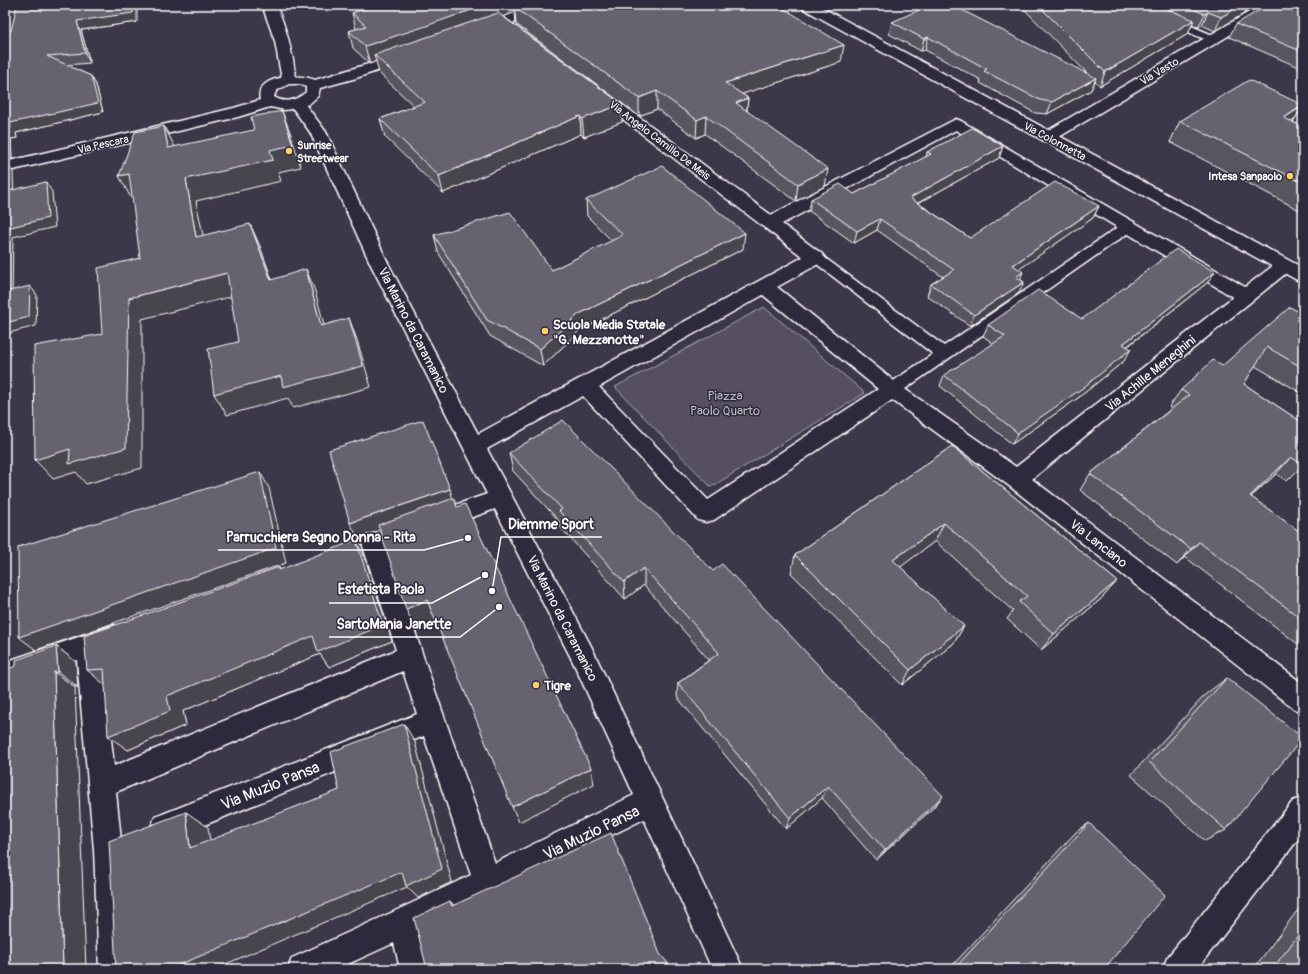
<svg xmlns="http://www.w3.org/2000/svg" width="1308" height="974" font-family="Pangolin,sans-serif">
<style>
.green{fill:#555060;stroke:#aaa8b0}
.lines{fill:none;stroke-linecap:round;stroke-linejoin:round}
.lane-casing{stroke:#fff;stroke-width:3}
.street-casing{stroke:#fff;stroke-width:3}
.secondary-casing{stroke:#fff;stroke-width:3}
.lane{fill:#2f2a3d;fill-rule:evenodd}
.street{fill:#2f2a3d;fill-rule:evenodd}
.secondary{fill:#2f2a3d;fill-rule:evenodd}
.wall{fill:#585460;stroke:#fff}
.shaded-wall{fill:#47454e;stroke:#fff}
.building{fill:#666270;stroke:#fff}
.poi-dot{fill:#ffd166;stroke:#2f2a3d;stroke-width:1.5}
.labels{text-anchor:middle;stroke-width:3;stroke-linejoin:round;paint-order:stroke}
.far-street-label{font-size:11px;fill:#fff;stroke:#2f2a3d}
.far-poi-label{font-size:11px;font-weight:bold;fill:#fff;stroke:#2f2a3d;text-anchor:start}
.poi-label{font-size:13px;font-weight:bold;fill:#fff;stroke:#2f2a3d;text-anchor:start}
.street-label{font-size:13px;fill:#fff;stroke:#2f2a3d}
.park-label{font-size:13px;fill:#bbb9bf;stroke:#2f2a3d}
.near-street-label{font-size:16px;fill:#fff;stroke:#2f2a3d}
.leader{fill:none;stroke:#fff;stroke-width:1.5}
.callout-dot{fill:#fff;stroke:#2f2a3d;stroke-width:1.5}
.callout-label{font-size:14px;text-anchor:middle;font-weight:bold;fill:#fff;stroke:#2f2a3d;stroke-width:3;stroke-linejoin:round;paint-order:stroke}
</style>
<rect width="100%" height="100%" fill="#3c3749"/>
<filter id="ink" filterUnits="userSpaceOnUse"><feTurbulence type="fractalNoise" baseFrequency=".025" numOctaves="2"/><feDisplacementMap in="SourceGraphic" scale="8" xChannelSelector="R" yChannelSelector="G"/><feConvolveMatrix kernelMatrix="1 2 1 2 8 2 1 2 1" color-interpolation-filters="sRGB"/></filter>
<g filter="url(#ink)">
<path class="green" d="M764,307L865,393L711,487L615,387Z"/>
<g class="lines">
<g class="lane-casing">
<g id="lane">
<path d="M1128,5H1142L1217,37L1219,39L1217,41H1209L1129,7Z"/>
<path d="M1129,222L1134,223L1136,226L1134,229L898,394L892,396L886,394L884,390L886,386L933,354L809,258L811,255L816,253L821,255L944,346L1124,223Z"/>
</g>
</g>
<g class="street-casing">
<g id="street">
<path d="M262,5H276C287,29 293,54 296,80L294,83H284L282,80L275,41Z"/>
<path d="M1261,5H1277L1275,8L1054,140H1042L1040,137L1042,134Z"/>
<path d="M599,90L604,91L771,215L956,119L961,121L1245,287L1278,262L1284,260L1290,262L1293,266L1290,270L1032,479L1303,684V712L1294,709L1008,485L892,400L714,520L706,522L698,520L583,396L487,449L591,646L743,969H712L644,819L421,930L430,969H400L394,943L337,969H288L292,958L393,912L471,875L424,736L165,841L155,837L151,827L155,817L417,714L403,671L116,792L122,850L129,969H99L94,850L77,660L5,686V662L114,625L123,628L126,636L123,644L101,652L114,766L396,650L362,543L366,536L374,533L382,536L386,543L423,656L495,863L634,795L573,662L495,509L440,529L432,527L429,520L432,513L487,494L371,265L310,132L289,103L292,100H302L326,132L389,265L478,434L803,257L594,97L592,94L594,91ZM956,130L1233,297L1016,467L899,385L777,287L822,262L825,258L822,254L782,224ZM763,295L878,389L708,500L599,387Z"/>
<path d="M1303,797V833L1197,969H1163L1167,958L1293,801Z"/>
</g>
</g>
<g class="secondary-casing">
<g id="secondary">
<path d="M537,5H556L554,8L486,33H476L474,30L476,27Z"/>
<path d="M800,5H817L1303,268V282L1297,280L802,8Z"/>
<path d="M405,53L410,54L412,57L410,60L353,79L320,88L318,96L309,104L296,108L285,110L270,107L238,117L5,172V162L234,108L260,100C254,75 300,73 315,80ZM289,84H300L306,87V92C297,100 285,104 274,97L276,91Z"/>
</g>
</g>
<use href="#lane" class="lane"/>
<use href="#street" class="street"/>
<use href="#secondary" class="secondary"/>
</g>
<g class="wall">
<path d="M375,5L784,9L841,62L742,94L748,98L747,111L825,186L796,201L705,134L696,138L657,109L639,116L516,24L515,12L503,16L622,104V122L584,137L581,134L443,193L385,137L380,119L414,106L379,73L376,61L370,64L353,48L349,31L356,29L352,13Z"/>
<path d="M1020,5H1258L1215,31L1202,25L1198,27L1192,25L1188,34L1100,86L1095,81L1091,90L1047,114L1035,113L980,83L981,80L925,50L921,51L889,34L892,22L1087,73Z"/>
<path d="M1303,5V69L1229,37L1236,24Z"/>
<path d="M137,22L81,30L90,63L66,65L91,76L96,85L103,112L16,133L17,138L11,139L12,159L5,161V32Z"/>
<path d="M1303,106L1293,122L1303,127V212L1170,142L1180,121Z"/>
<path d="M1003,146L999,158L918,203L970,238L1099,206L1093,218L1019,269L1020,279L1024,282L1019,293L970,326L927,296L931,284L943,277L877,230L854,243L809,211L811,199L854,194L926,157L927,152Z"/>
<path d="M586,200L743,249L580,330L543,366L490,336L438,252L434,235L552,270L612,241L587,216Z"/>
<path d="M1207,283L1127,347L1124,361L1078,398L1012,444L940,386L944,375L994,344L983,336L988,325L1082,319Z"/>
<path d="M1303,314V394L1255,366L1244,384L1303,423V465L1287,481L1276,474L1251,497L1303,534V648L1185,557L1177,565L1080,490L1090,474L1171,409L1169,407L1181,390L1222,366Z"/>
<path d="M952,446L1117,581L1102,598L1041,650L1007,619L1013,611L935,541L900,567L964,626L954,643L902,685L791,573L795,555Z"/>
<path d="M509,453L933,808L876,860L822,798L786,829L677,697L678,683L709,660L644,585L625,599L561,528L560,522L513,471Z"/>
<path d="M365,558L392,641L329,667L320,654L183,711L186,725L128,750L105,685L87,670L279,567L280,570Z"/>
<path d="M56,646L76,662L78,687H75L16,666Z"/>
<path d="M1227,678L1226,830L1205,841L1131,775L1207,693Z"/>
<path d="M1089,823L1104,969H949L1076,832Z"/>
<path d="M1303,903V969H1253L1264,955Z"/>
</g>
<g class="shaded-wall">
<path d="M133,5H137V22L81,30L90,63L85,53L77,21Z"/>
<path d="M485,5H533L514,7L515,12L430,44L374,55L376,61L370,64L365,46Z"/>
<path d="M778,5H786L776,22Z"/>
<path d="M1242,5H1258L1215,31L1221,17Z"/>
<path d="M1208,12L1202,25L1198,27L1205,14Z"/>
<path d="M1194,20L1188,34L1100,86L1105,72Z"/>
<path d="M928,37L925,50L921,51L924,39Z"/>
<path d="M844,45L841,62L724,100L725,83Z"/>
<path d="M91,76L96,85L103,112L16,133L17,138L11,139L12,159L5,161V130L10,123Z"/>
<path d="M1096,78L1091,90L1047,114L1052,102Z"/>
<path d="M657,91V109L639,116V98Z"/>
<path d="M748,98L746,116L736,103Z"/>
<path d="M622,104V122L584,137L582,119Z"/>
<path d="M1303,106L1290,126L1284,118Z"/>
<path d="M282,111L290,132L301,167L278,172L281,181L196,201L208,259L196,237L186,179L270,150Z"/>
<path d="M580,116L581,134L443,193L439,176Z"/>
<path d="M706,116L705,134L696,138L697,120Z"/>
<path d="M164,126L175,147L168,148Z"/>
<path d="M1003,146L999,158L907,209L910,198Z"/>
<path d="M6,162L13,172L14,200L8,191Z"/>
<path d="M828,169L825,186L796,201L798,184Z"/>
<path d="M129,174L141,196L131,198L119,176Z"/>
<path d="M46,182L52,192L55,227L13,237L12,301L5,293L7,228Z"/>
<path d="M1099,206L1093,218L1008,277L1013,265Z"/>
<path d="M880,219L877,230L854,243L857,231Z"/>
<path d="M250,224L260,246L280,302L271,280Z"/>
<path d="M745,233L743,249L580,330L543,366L540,349L579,314Z"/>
<path d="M306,269L315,291L330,347L321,326Z"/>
<path d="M1023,272L1018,284L1016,277Z"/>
<path d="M1215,272L1207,283L1116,355L1123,344Z"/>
<path d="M227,273L238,295L142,319V468L86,484L76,472L53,479L35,460L129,298Z"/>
<path d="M1024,282L1019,293L970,326L974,315Z"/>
<path d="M30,286L37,295L36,326L5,334V323Z"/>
<path d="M349,318L357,340L371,387L293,408L288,398L227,415L214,394Z"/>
<path d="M1131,349L1124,361L1078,398L1012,444L1018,433Z"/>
<path d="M1291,457L1276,474L1234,512L1250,496Z"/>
<path d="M260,472L269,488L286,563L36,650L19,637Z"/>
<path d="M450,489L454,504L358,538L350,523Z"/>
<path d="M944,523L935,541L886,578L893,560Z"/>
<path d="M356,540L365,558L392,641L329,667L320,654L183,711L186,725L128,750L108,736L167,696Z"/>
<path d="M1199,542L1185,557L1177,565L1191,549Z"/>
<path d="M644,568V585L625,599L624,582Z"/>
<path d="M1117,581L1102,598L1041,650L1054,634Z"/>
<path d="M427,600L437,622L416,631L406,609Z"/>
<path d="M964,626L954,643L902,685L910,670Z"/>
<path d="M56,646L76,662L78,687L58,672Z"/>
<path d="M54,672L75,687L86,969H63Z"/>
<path d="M404,724L415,742L452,882L418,898L407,887L214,969H169Z"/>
<path d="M591,768L594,784L519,822L512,807Z"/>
<path d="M828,786L822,798L786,829L790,818Z"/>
<path d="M943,796L933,808L876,860L885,850Z"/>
<path d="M186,812L208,827L213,862L190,848Z"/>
<path d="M450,901L460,912L452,906Z"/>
</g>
<g class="building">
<path d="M17,5H133V13L77,21L85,53L47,56L91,76L98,103L10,123L11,128L5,130V32L11,31Z"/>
<path d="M375,5H485L426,26L365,46L349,31L366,26L352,13Z"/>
<path d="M520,5H778L844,45L725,83L748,98L736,103L828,169L798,184L706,116L697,120L657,91L639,98L514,7Z"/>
<path d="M930,5H952L1096,78L1052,102L1040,100L984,71L987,69L928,37L924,39L892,22Z"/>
<path d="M1038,5H1158L1194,20L1105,72Z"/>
<path d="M1183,5H1242L1221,17L1208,12L1205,14Z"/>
<path d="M1268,5H1303V52L1236,24Z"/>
<path d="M498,13L622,104L582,119L580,116L439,176L380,119L425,102L374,55Z"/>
<path d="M1249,80L1303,105L1284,118L1303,127V183L1180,121Z"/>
<path d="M282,111L293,145L270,150L273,160L186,179L196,237L250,224L271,280L306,269L321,326L349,318L363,366L283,387L281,376L214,394L208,349L238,342L227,273L129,298L126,448L69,464L70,449L35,460L34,346L102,334L98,268L140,258L129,174L119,176L135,132L164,126L168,148L254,130L251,117Z"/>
<path d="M972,128L1003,146L910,198L970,238L1055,182L1099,206L1013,265L1023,272L1016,277L1024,282L974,315L931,284L954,270L880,219L857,231L811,199L840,184L854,194L931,154L927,152Z"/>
<path d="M6,162L8,191L46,182L48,218L7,228L5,274V163Z"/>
<path d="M662,166L745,233L579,314L540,349L487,320L434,235L510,212L552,270L623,235L586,200Z"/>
<path d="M1176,249L1215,272L1123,344L1131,349L1084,387L1018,433L944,375L1005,336L988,325L1038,290L1082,319Z"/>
<path d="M30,286L29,317L5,323V292Z"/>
<path d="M1290,307L1303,314V368L1267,347L1244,384L1303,423V465L1291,457L1250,496L1303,534V620L1199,542L1191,549L1090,474L1189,395L1181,390L1213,360L1222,366Z"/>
<path d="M423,420L450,489L350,523L329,450Z"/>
<path d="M563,420L713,571L722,564L943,796L885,850L828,786L790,818L678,683L719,653L644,568L624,582L559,511L562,509L509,453Z"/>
<path d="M952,446L1117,581L1054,634L1019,602L1027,596L944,523L893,560L964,626L910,670L795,555Z"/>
<path d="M260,472L276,548L19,637L18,547Z"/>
<path d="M454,498L457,507L465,504L591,768L512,807L427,600L406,609L378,525Z"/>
<path d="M356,540L383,625L318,652L313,636L167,696L170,711L108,736L104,669L87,670L84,636L279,567V570Z"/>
<path d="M56,646L58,672H54L63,969H5V670L16,666V660Z"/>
<path d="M1227,678L1303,738L1226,830L1149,762Z"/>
<path d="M404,724L442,869L406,886L402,872L169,969H116L109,841L186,812L190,848L339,790L331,752Z"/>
<path d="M1089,823L1165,895L1104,969H954Z"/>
<path d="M611,833L660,954L673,969H427L414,918L450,901L452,906Z"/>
<path d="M1303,928V969H1272L1288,949Z"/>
</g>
</g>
<g class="poi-dot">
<circle cx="289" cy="151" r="4"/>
<circle cx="1290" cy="176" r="4"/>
<circle cx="545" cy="331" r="4"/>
<circle cx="536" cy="685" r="4"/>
</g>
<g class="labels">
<g class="far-street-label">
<text transform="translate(1159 71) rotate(-31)" y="4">Via Vasto</text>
<text transform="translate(660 140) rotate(37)" y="4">Via Angelo Camillo De Meis</text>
<text transform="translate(1055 141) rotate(28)" y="4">Via Colonnetta</text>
<text transform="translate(103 144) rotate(-13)" y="4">Via Pescara</text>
</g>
<g class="far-poi-label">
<text x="297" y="149">Sunrise<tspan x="297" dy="13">Streetwear</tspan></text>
<text x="1282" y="180" text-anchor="end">Intesa Sanpaolo</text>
</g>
<g class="poi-label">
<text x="553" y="329">Scuola Media Statale<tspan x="553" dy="15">"G. Mezzanotte"</tspan></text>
<text x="544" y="690">Tigre</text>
</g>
<g class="street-label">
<text transform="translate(414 330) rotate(63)" y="5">Via Marino da Caramanico</text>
<text transform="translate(1150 373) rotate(-39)" y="5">Via Achille Meneghini</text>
<text transform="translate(1099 543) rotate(38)" y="5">Via Lanciano</text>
<text transform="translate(563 618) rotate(63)" y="5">Via Marino da Caramanico</text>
</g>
<g class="park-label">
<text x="725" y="400">Piazza<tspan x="725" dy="15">Paolo Quarto</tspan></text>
</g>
<g class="near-street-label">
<text transform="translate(270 785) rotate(-22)" y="6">Via Muzio Pansa</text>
<text transform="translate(591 832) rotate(-26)" y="6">Via Muzio Pansa</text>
</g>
</g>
<path class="leader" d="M492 591L501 537H602M468 538L424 550H218M485 575L432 603H329M499 607L460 637H329"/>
<g class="callout-dot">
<circle cx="492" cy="591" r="4"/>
<circle cx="468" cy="538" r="4"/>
<circle cx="485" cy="575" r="4"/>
<circle cx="499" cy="607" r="4"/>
</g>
<g class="callout-label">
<text x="551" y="529">Diemme Sport</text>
<text x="321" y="542">Parrucchiera Segno Donna - Rita</text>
<text x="381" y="594">Estetista Paola</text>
<text x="394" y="629">SartoMania Janette</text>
</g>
<rect width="1308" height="974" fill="none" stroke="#2f2a3d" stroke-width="20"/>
<rect x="10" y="10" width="1288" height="954" fill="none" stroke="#fff" stroke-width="1.5" filter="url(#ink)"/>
</svg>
